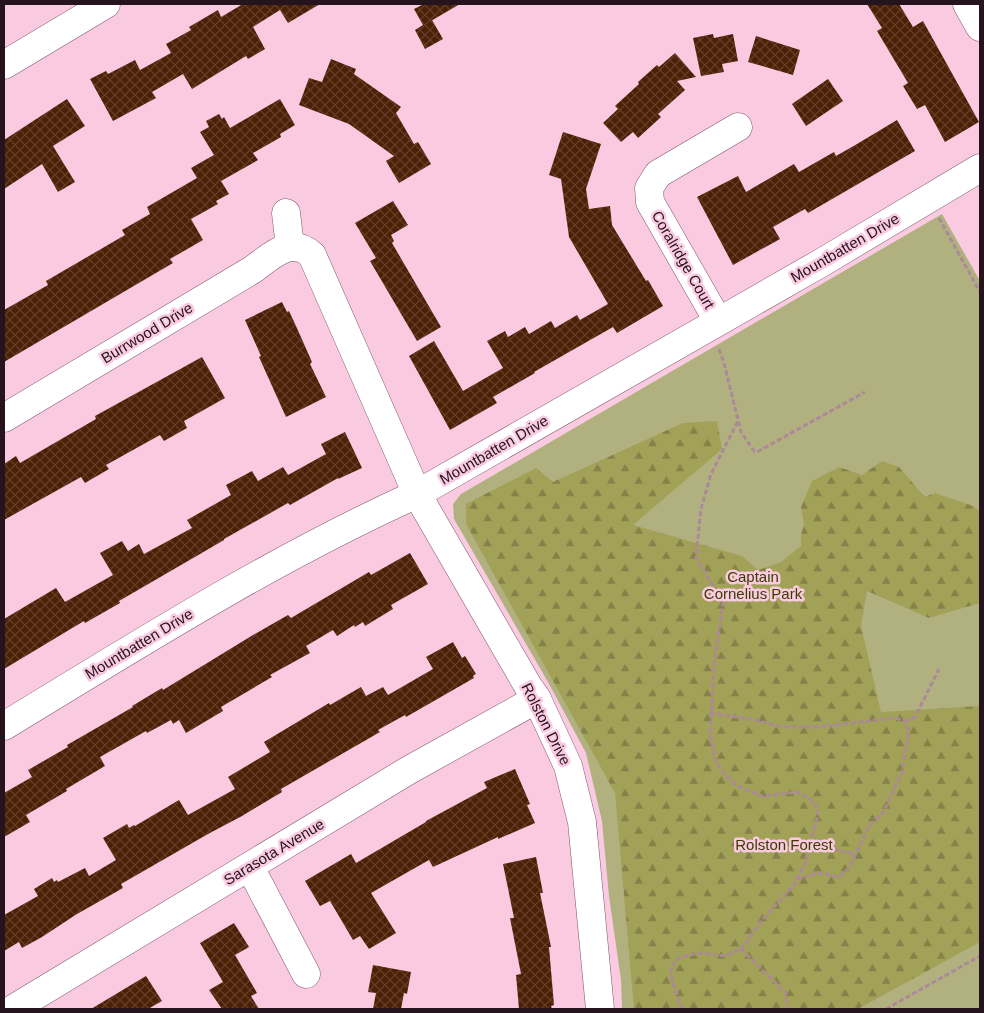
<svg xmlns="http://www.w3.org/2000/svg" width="984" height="1013" font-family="Arial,sans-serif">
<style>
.green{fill:#b1b180}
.forest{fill:url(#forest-firs)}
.building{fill:url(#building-cross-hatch)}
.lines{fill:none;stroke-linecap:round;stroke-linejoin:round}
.minor-casing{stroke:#7f566a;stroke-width:29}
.path{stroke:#ac8899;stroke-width:3;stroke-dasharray:5 2.5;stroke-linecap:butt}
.minor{stroke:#fff;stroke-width:28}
.labels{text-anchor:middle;stroke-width:5;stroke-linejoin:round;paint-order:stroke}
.street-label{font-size:15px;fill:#25141d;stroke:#facae0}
.park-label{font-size:15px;fill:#3d3c00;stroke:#facae0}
</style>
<defs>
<pattern id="forest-firs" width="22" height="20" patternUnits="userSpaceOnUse" patternTransform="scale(1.25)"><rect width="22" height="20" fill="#a2a158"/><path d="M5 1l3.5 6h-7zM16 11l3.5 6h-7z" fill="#848248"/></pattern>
<pattern id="building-cross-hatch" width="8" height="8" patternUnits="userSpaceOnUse" patternTransform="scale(1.25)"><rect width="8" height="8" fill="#4c2004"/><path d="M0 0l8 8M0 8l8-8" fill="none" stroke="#633e29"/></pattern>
</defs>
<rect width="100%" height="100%" fill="#facae0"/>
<path class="green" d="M942,214L980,281V1009H622L621,980L609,896L602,821L586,753L548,682L454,519L453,504L461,494Z"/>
<path class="forest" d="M717,421L722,449L633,525L742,556L758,570L781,562L801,546V534L804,525L801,507L812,481L839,467L862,475L882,461L899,467L925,497L935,493L973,506L980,511V603L929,618L867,591L861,626L881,712L980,706V942L858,1009H634L615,793L466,524V504L536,468L553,482L683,423Z"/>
<g class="building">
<path d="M243,4H320L288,23L280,10L253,27L265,49L248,59L246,56L192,89L183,74L152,92L156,98L113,121L90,79L106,71L108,74L135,60L140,70L171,53L166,44L191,30L189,27L218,10L221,17Z"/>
<path d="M424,4H460L424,25L432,20L443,39L425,49L415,30L423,25L414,9Z"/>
<path d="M867,4H899L913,27L923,21L979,122L945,142L925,105L917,109L903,86L908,83L877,31L882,28Z"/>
<path d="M713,34L714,38L733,34L738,61L722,64L724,72L701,76L693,38Z"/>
<path d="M756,36L800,50L793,75L748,62Z"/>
<path d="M675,53L696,77L677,81L685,90L658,114L661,117L638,138L633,132L621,142L603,123L618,109L615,106L639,84L638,82L657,65L659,67Z"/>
<path d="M331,59L356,69L354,74L401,107L396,113L414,144L418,142L431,164L399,183L386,161L394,156L349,124L299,105L309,78L322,82Z"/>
<path d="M828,79L843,101L806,126L792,104Z"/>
<path d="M67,99L85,126L53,146L75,182L58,192L42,164L4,189V140Z"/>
<path d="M280,99L295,125L280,134L281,137L253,153L258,160L221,181L229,194L216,201L218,204L191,219L203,240L170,259L173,263L4,362V310L48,285L46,281L125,235L122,230L150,214L147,207L197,178L191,168L214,155L200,132L209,127L206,121L219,114L222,119L224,117L230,128Z"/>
<path d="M897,120L915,151L808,213L805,209L773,227L780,239L733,265L697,197L738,176L746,192L794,164L799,172L834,152L836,156L857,144Z"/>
<path d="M563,132L601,144L586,189L589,209L610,206L612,225L646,281L648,280L663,306L617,333L613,327L534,372L535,373L493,397L497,403L450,430L409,356L434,341L463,391L503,368L487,341L505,331L508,337L525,327L529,334L551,321L555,328L577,315L580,320L608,304L569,237L561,179L549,175Z"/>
<path d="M393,201L408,225L391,235L394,241L392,243L441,327L417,341L370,261L376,258L355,223Z"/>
<path d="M282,302L287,312L289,311L296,326L312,362L310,364L326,397L286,417L259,357L261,356L245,320Z"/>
<path d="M202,357L225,398L184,421L187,428L164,441L160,435L106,465L109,469L85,483L81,477L4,520V464L16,456L20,463L96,419L95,416Z"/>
<path d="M345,432L362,468L338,479V478L290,505L288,503L224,539V540L200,554L119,601L120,603L85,623L84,621L4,669V619L56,588L65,602L113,575L100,553L122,541L128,551L139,544L144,554L192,528L187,520L231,495L226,485L252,471L258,481L283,467L288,475L326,454L321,444Z"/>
<path d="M410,553L428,584L391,605L393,609L365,626L363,622L355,627L354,625L337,636L333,630L306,646L310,653L270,675L272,677L221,707L223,711L186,733L179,720L173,724L171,720L147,733L146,731L100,757L105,766L66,789L67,791L26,815L30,822L4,837V793L32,777L28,770L68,747L67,745L133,707L132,706L162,688L163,690L253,635L288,615L291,618L369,572L371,575Z"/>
<path d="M453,642L462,658L465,656L476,674L473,676L474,678L406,717L405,715L378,730L380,732L281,789L282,792L242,816L208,834L121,884L123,888L77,914L42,937L22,948L19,942L4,951V915L38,896L34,889L52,878L54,882L57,880L58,882L85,868L89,876L116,860L103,838L127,824L129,828L134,825L135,826L179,800L188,815L235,789L228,777L270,752L264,742L329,703L330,705L361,687L366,696L383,687L388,695L433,669L426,657Z"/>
<path d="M515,769L530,804L527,805L535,823L498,839V837L433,867L429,860L371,893L396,933L369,949L360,936L353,940L330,901L320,906L305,881L351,854L356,863L426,822V821L487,788L484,782Z"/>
<path d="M536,857L543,893H540L551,947H549L554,1005L551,1006L552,1009H519L516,975L521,974L510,918H514L503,864Z"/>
<path d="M234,923L249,947L235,955L257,993L251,996L259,1009H222L209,990L223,982L200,943Z"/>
<path d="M373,965L411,972L407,994L404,993L401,1009H373L376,993L368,992Z"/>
<path d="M146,976L162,1001L148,1009H91Z"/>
</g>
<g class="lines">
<g class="minor-casing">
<g id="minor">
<path d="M967,4L980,27"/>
<path d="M4,65L106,4"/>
<path d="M286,213L290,247"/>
<path d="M718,321L650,202L649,188L658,174L738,127"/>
<path d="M4,418L252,270C271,257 290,235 312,255L417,494L528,686L537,699L568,766L582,822L600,1009"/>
<path d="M4,726C139,644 273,559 417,494L821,263L980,168"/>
<path d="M250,867L306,974"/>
<path d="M13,1009L409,770L537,699"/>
</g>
</g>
<g class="path">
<path d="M939,218L980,292"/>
<path d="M719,349L724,363L741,432L754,451L757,452L865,392"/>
<path d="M710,713L751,719L783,727H818L895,718L905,721L909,731L902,772L884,811L868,828L849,868L839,877L819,873L797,879"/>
<path d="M905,721L915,717L939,669"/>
<path d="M811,844L855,854"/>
<path d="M741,949L785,992L788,1009"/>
<path d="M682,1009L672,980L671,967L676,960L684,956L700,953L725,956L741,949L763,919L794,885L805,863L817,818V807L809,798L798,792L762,796L737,786L725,775L716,762L710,734L714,665L723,603L696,557L701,509L711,474L738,421"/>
<path d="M886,1009L980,956"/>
</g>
<use href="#minor" class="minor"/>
</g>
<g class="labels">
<g class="street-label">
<text transform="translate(845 248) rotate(-30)" y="5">Mountbatten Drive</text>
<text transform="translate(683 260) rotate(60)" y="5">Coralridge Court</text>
<text transform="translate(147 333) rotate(-31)" y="5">Burrwood Drive</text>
<text transform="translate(494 450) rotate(-30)" y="5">Mountbatten Drive</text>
<text transform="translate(139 644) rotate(-31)" y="5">Mountbatten Drive</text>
<text transform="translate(546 724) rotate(63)" y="5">Rolston Drive</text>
<text transform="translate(274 852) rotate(-31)" y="5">Sarasota Avenue</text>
</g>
<g class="park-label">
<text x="753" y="582">Captain<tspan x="753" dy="17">Cornelius Park</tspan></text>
<text x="784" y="850">Rolston Forest</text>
</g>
</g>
<rect width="984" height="1013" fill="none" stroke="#25141d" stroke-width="10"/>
</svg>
